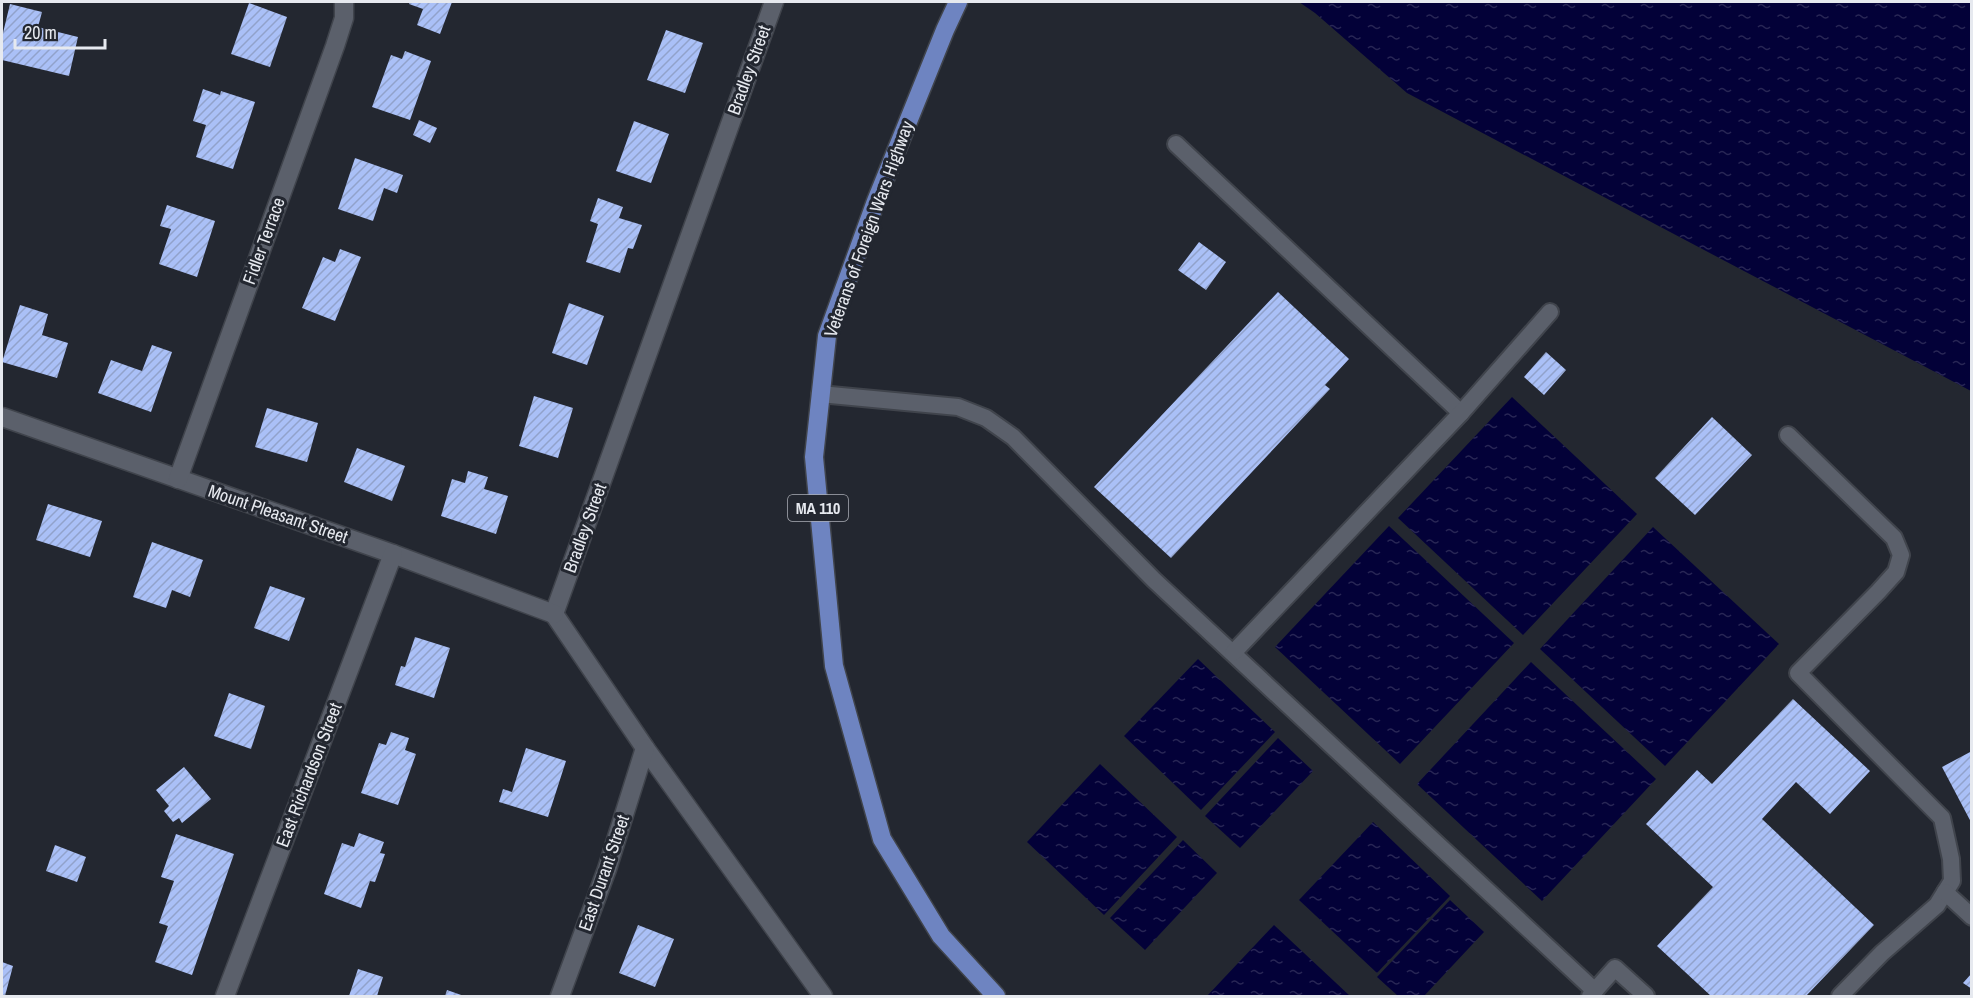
<svg xmlns="http://www.w3.org/2000/svg" width="1973" height="998" font-family="'Archivo Narrow',sans-serif">
<style>
.water{fill:url(#water-ripples)}
.building{fill:url(#building-hatch)}
.lines{fill:none;stroke-linecap:round;stroke-linejoin:round}
.lane-casing{stroke:#40444c;stroke-width:20}
.street-casing{stroke:#40444c;stroke-width:21}
.primary-casing{stroke:#40444c;stroke-width:21}
.lane{stroke:#5b606b;stroke-width:16}
.street{stroke:#5b606b;stroke-width:18}
.primary{stroke:#6e84c1;stroke-width:18}
.labels{text-anchor:middle;stroke-width:6;stroke-linejoin:round;paint-order:stroke}
.shield{fill:#232730;stroke:#acafb6;stroke-width:1.5}
.shield-label{font-size:16px;font-weight:bold;fill:#e6e9ef}
.street-label{font-size:18px;fill:#e6e9ef;stroke:#232730}
</style>
<defs>
<pattern id="water-ripples" width="26" height="14" patternUnits="userSpaceOnUse" patternTransform="scale(1.5)"><rect width="26" height="14" fill="#030138"/><path d="M2 4q2-2 4 0t4 0M15 11q2-2 4 0t4 0" fill="none" stroke="#282655"/></pattern>
<pattern id="building-hatch" width="6" height="6" patternUnits="userSpaceOnUse" patternTransform="scale(1.5)"><rect width="6" height="6" fill="#aac0f7"/><path d="M-1 1l2-2M0 6l6-6M5 7l2-2" fill="none" stroke="#91a2cb"/></pattern>
</defs>
<rect width="100%" height="100%" fill="#232730"/>
<g class="water">
<path d="M1299,2H1971V391L1407,93L1315,13Z"/>
<path d="M1512,397L1637,514L1523,635L1398,518Z"/>
<path d="M1389,526L1514,643L1400,764L1275,647Z"/>
<path d="M1653,527L1779,644L1665,766L1540,649Z"/>
<path d="M1198,659L1275,732L1201,810L1124,736Z"/>
<path d="M1531,662L1656,779L1542,901L1417,784Z"/>
<path d="M1278,738L1313,771L1240,848L1205,816Z"/>
<path d="M1100,764L1177,837L1104,915L1027,842Z"/>
<path d="M1373,822L1450,896L1377,973L1299,900Z"/>
<path d="M1183,840L1217,873L1145,950L1110,918Z"/>
<path d="M1450,900L1484,932L1424,996H1398L1377,977Z"/>
<path d="M1274,925L1350,996H1207Z"/>
</g>
<g class="building">
<path d="M410,2H452L440,34L417,25L423,9L409,4Z"/>
<path d="M249,3L287,17L270,67L231,54Z"/>
<path d="M10,4L42,12L38,27L78,37L69,76L2,60V37Z"/>
<path d="M666,30L703,43L685,93L647,80Z"/>
<path d="M405,51L431,61L410,120L372,107L391,55L402,59Z"/>
<path d="M203,89L220,95L221,91L255,102L233,169L196,157L206,125L193,121Z"/>
<path d="M419,120L437,128L430,143L413,135Z"/>
<path d="M634,121L669,134L651,183L616,171Z"/>
<path d="M355,158L403,175L397,193L384,188L373,221L338,209Z"/>
<path d="M598,198L623,207L619,218L642,225L633,249L628,248L620,273L586,262L598,224L590,221Z"/>
<path d="M167,205L215,221L197,277L159,264L171,229L160,226Z"/>
<path d="M1199,242L1226,262L1206,290L1178,270Z"/>
<path d="M340,249L361,257L335,321L302,308L323,257L335,262Z"/>
<path d="M1278,292L1349,359L1325,385L1330,389L1171,558L1094,487Z"/>
<path d="M569,303L604,316L587,365L552,353Z"/>
<path d="M20,305L48,314L42,335L68,343L57,378L2,362Z"/>
<path d="M152,345L172,352L151,412L98,393L111,360L142,371Z"/>
<path d="M1546,352L1566,370L1544,395L1524,377Z"/>
<path d="M534,396L573,408L558,458L519,446Z"/>
<path d="M267,408L318,423L307,462L255,447Z"/>
<path d="M1712,417L1752,455L1695,515L1655,478Z"/>
<path d="M357,448L405,466L392,501L344,482Z"/>
<path d="M468,471L488,477L484,489L508,496L496,534L441,516L452,479L465,483Z"/>
<path d="M48,504L102,521L90,557L36,540Z"/>
<path d="M152,542L203,560L190,597L172,590L166,608L133,597Z"/>
<path d="M270,586L305,598L289,641L254,628Z"/>
<path d="M415,637L450,648L434,698L395,685L401,666L405,667Z"/>
<path d="M229,693L265,706L251,749L214,736Z"/>
<path d="M1793,699L1870,771L1830,814L1796,782L1762,819L1874,925L1806,996H1711L1657,946L1713,887L1646,824L1697,770L1712,784Z"/>
<path d="M391,732L409,738L405,750L416,754L398,805L361,793L379,743L386,745Z"/>
<path d="M526,748L566,761L548,817L499,802L503,789L512,792Z"/>
<path d="M1972,751V824L1942,767Z"/>
<path d="M184,767L211,799L182,823L179,818L173,822L164,811L169,806L156,790Z"/>
<path d="M359,833L384,842L380,853L385,854L375,882L370,881L361,908L324,894L342,843L354,847Z"/>
<path d="M176,834L234,854L192,975L155,962L168,926L159,923L174,881L161,877Z"/>
<path d="M55,845L86,857L77,882L46,871Z"/>
<path d="M638,925L674,939L655,987L619,973Z"/>
<path d="M2,962L13,966L5,996H2Z"/>
<path d="M358,969L383,977L377,996H349Z"/>
<path d="M1972,973V989L1963,983Z"/>
<path d="M447,990L464,996H445Z"/>
</g>
<g class="lines">
<g class="lane-casing">
<g id="lane">
<path d="M1176,144L1461,413"/>
<path d="M820,394L958,407L986,418L1013,437L1154,580L1595,991"/>
<path d="M1788,435L1894,538L1901,555L1896,572L1878,592L1798,673L1942,818L1951,859L1952,881L1937,905L1882,953L1840,996"/>
<path d="M1233,653L1461,413L1550,312"/>
<path d="M1945,892L1972,917"/>
<path d="M1590,996L1615,968L1646,996"/>
</g>
</g>
<g class="street-casing">
<g id="street">
<path d="M774,2L554,614L645,748L823,996"/>
<path d="M2,417L393,554L554,614"/>
<path d="M178,479L335,46L344,18V2"/>
<path d="M225,996L393,554"/>
<path d="M560,996L607,869L645,748"/>
</g>
</g>
<g class="primary-casing">
<path id="primary" d="M958,2L945,30L876,201L827,336L814,457L834,666L882,839L941,936L996,996"/>
</g>
<use href="#lane" class="lane"/>
<use href="#street" class="street"/>
<use href="#primary" class="primary"/>
</g>
<g class="labels">
<rect class="shield" x="788" y="495" width="60" height="26" rx="4.5"/>
<g class="shield-label">
<text x="818" y="514">MA 110</text>
</g>
<g class="street-label">
<text transform="translate(749 70) rotate(-70)" y="6">Bradley Street</text>
<text transform="translate(869 229) rotate(-70)" y="6">Veterans of Foreign Wars Highway</text>
<text transform="translate(264 241) rotate(-70)" y="6">Fidler Terrace</text>
<text transform="translate(278 514) rotate(19)" y="6">Mount Pleasant Street</text>
<text transform="translate(585 528) rotate(-70)" y="6">Bradley Street</text>
<text transform="translate(309 775) rotate(-69)" y="6">East Richardson Street</text>
<text transform="translate(604 873) rotate(-71)" y="6">East Durant Street</text>
</g>
</g>
<rect width="1973" height="998" fill="none" stroke="#e6e9ef" stroke-width="6"/>
<path d="M15 39v9h90v-9" fill="none" stroke="#e6e9ef" stroke-width="3"/>
<text x="24" y="39" font-size="18" fill="#e6e9ef" stroke="#232730" stroke-width="4.5" paint-order="stroke">20 m</text>
</svg>
